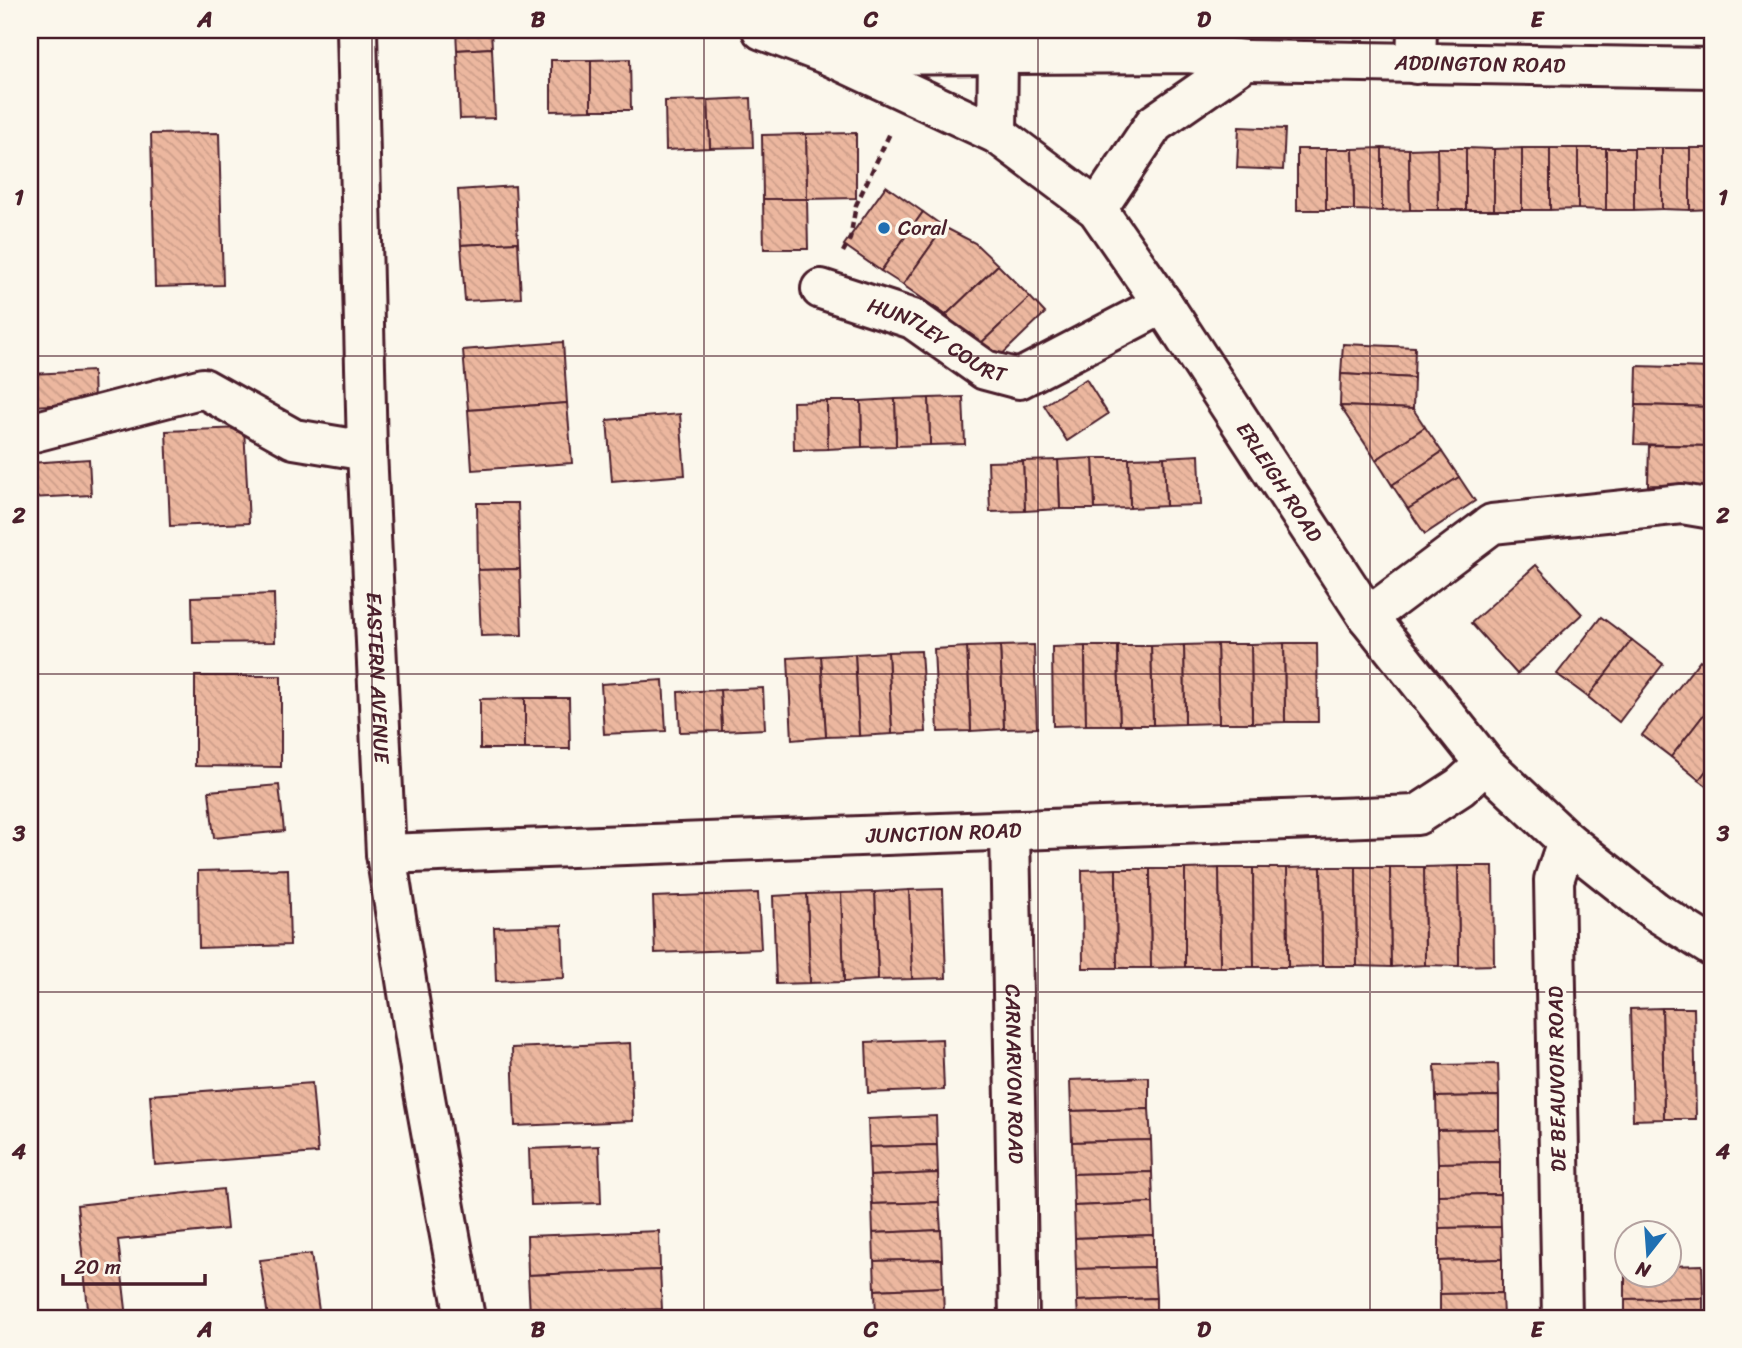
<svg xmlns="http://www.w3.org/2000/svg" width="1742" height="1348" font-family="Sriracha,sans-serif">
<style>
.building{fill:url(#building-back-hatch);stroke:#4a1f2b;stroke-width:2}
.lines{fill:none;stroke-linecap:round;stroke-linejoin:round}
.street-casing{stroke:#4a1f2b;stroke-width:44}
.secondary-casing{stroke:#4a1f2b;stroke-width:44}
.path{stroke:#4a1f2b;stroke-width:4.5;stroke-dasharray:7 5;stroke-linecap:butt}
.street{stroke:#fbf7ec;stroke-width:38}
.secondary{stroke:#fbf7ec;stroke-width:38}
.grid{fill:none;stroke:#4a1f2b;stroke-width:2;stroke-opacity:0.55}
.poi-dot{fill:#1f6fb2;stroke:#fbf7ec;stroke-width:2.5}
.labels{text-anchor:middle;stroke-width:7;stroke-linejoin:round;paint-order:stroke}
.street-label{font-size:21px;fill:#4a1f2b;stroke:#fbf7ec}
.poi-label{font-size:21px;fill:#4a1f2b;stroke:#fbf7ec;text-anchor:start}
.neatline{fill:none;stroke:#4a1f2b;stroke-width:2.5}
.grid-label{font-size:23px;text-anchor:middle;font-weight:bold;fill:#4a1f2b}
</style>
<defs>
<pattern id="building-back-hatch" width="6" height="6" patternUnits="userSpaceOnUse" patternTransform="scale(1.75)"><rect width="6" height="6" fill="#ecb79f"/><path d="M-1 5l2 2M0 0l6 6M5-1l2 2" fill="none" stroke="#cc9d89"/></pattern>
</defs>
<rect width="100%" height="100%" fill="#fbf7ec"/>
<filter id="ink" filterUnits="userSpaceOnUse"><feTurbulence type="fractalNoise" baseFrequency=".0143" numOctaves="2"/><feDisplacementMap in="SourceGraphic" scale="14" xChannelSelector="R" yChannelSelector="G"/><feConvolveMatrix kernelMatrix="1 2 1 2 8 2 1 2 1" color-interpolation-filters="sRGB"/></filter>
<g filter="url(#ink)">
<g class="building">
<path d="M456,30H491L492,48L457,50Z"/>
<path d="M492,48L495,118L460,119L457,50Z"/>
<path d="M630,59L631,110H591V60Z"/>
<path d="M551,60H591V110L551,111Z"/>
<path d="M751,98L753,147L710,148L708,100Z"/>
<path d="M708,100L710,148L666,150L665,101Z"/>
<path d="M1239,127L1285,129L1283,170L1237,168Z"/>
<path d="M219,133L223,285L155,287L151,134Z"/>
<path d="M856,133V198L807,199L806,134Z"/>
<path d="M806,134L807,199H763L762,135Z"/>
<path d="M1382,148L1409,149L1410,210L1382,211Z"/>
<path d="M1382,148V211L1354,210L1353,149Z"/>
<path d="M1437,148H1466V210H1438Z"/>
<path d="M1437,148L1438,210H1410L1409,149Z"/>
<path d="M1466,148L1494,149V210H1466Z"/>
<rect x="1522" y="148" width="28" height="62"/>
<path d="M1522,148V210H1494V149Z"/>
<path d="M1550,148H1578V209L1550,210Z"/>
<path d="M1578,148H1606V210L1578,209Z"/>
<rect x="1606" y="148" width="28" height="62"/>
<path d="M1634,148H1662V209L1634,210Z"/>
<path d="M1662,148H1690V210L1662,209Z"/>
<path d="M1690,148H1712V209L1690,210Z"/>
<rect x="1297" y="149" width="29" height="61"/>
<path d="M1326,149H1353L1354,210H1326Z"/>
<path d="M515,186L518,242L461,245L458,190Z"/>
<path d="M886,186L923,212L881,271L844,245Z"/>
<path d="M763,199H807L808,249H764Z"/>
<path d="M923,212L944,227L903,285L881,271Z"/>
<path d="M944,227L975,243L998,265L946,315L903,285Z"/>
<path d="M518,242L521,298L465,301L461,245Z"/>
<path d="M998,265L1030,297L977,347L946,315Z"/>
<path d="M1030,297L1045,313L993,363L977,347Z"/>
<path d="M563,342L567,403L468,410L463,350Z"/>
<path d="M1343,344L1415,347L1414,378L1341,374Z"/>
<path d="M1637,366L1712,368V407L1636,405Z"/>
<path d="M93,371L94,403L30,406V374Z"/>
<path d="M1341,374L1414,378L1413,409L1340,406Z"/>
<path d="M1086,379L1108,414L1067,441L1044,405Z"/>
<path d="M963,397L965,444L930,445L929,398Z"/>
<path d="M929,398L930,445L896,446L895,399Z"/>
<path d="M895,399L896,446L862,447L861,401Z"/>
<path d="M827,401L828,449L794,450L793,402Z"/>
<path d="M827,401H861L862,447L828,449Z"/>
<path d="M567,403L572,463L472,470L468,410Z"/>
<path d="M1636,405L1712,407V446L1634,444Z"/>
<path d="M1340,406L1413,409L1425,427L1376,460Z"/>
<path d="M680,414L685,475L612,481L607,420Z"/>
<path d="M1425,427L1442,452L1392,485L1376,460Z"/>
<path d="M244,428L249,523L170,526L166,431Z"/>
<path d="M1649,445L1712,446V487L1648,485Z"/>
<path d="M1442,452L1459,477L1408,509L1392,485Z"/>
<path d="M1199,455L1201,505L1166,506L1164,457Z"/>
<path d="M1164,457L1166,506L1130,508L1129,458Z"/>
<path d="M1093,458H1129L1130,508L1095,509Z"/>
<path d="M1093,458L1095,509H1060L1058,460Z"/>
<path d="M89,459L91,495L30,498V463Z"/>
<path d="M1058,460L1060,509L1025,511L1023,461Z"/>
<path d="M1023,461L1025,511L990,512L988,462Z"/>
<path d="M1459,477L1475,501L1425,534L1408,509Z"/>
<path d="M477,503H518L520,569L478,570Z"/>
<path d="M1536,565L1582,614L1517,674L1471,623Z"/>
<path d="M520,569L522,635L481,636L478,570Z"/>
<path d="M274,594L275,642L193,643L192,597Z"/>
<path d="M1601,617L1632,640L1588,697L1557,674Z"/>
<path d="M1632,640L1663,664L1619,722L1588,697Z"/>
<path d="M1284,643H1317L1318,722H1285Z"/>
<path d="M1284,643L1285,722L1252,723L1251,644Z"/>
<path d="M1217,644H1251L1252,723H1219Z"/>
<path d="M1217,644L1219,723L1185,724L1184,645Z"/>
<path d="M1034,645L1037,728L1004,729L1000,646Z"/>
<path d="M1184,645L1185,724L1153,725L1151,646Z"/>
<path d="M1000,646L1004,729L971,731L967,647Z"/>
<path d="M1085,646L1086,725L1053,726L1052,647Z"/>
<path d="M1085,646H1118L1120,725H1086Z"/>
<path d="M1118,646H1151L1153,725H1120Z"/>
<path d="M967,647L971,731L938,732L934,649Z"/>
<path d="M921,651L926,732L892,734L888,652Z"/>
<path d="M888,652L892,734L859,736L855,654Z"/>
<path d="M855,654L859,736L826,737L821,656Z"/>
<path d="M821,656L826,737L792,740L788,658Z"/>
<path d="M1700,660L1712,669V704L1671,757L1642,735Z"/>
<path d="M195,676H281V767L195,766Z"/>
<path d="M663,680L666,731L604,734L601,684Z"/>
<path d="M763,688L765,729L722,731L720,690Z"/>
<path d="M720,690L722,731L680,732L678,692Z"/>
<path d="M525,698V749H480V699Z"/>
<path d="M525,698H569L570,749H525Z"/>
<path d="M1712,704V763L1699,780L1671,757Z"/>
<path d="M1712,763V790L1699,780Z"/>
<path d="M279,785L284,831L214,838L209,791Z"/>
<path d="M1458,866H1493L1494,965L1459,966Z"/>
<path d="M1458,866L1459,966L1425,965L1424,867Z"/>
<path d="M1321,867H1356L1357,966H1322Z"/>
<path d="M1321,867L1322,966L1288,967L1287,868Z"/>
<path d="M1356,867H1390L1391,967L1357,966Z"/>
<path d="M1390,867H1424L1425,965L1391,967Z"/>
<path d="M1219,868H1253L1254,967H1220Z"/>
<path d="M1219,868L1220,967H1185V869Z"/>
<path d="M1253,868H1287L1288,967H1254Z"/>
<path d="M288,869L290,945L199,948L198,871Z"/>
<path d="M1116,869L1117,968H1083L1082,870Z"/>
<path d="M1116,869H1150L1151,968H1117Z"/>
<path d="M1150,869H1185V967L1151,968Z"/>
<path d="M943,889L946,978L912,979L909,890Z"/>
<path d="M909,890L912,979L878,980L875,892Z"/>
<path d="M875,892L878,980L844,982L841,893Z"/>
<path d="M758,893L761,949L655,953L653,897Z"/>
<path d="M841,893L844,982L810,983L807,894Z"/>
<path d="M807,894L810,983L776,984L773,896Z"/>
<path d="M562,925L564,978L496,981L494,927Z"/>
<path d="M1662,1008H1694L1696,1119H1664Z"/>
<path d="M1662,1008L1664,1119L1633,1120L1630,1009Z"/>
<path d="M942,1039L944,1090L868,1093L866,1042Z"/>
<path d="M630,1043L633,1121L515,1126L512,1048Z"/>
<path d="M1498,1064L1499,1096L1436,1097L1435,1065Z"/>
<path d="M1149,1077V1109L1071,1111L1070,1080Z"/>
<path d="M312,1083L318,1153L155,1165L150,1095Z"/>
<path d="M1499,1096V1129L1437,1130L1436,1097Z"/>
<path d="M1149,1109L1151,1140L1072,1142L1071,1111Z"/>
<path d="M936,1116L937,1145L869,1147L868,1119Z"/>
<path d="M1499,1129L1500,1162L1438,1163L1437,1130Z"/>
<path d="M1151,1140L1152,1172L1073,1174L1072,1142Z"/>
<path d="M937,1145L938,1173L870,1176L869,1147Z"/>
<path d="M599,1146L601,1203L531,1205L529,1149Z"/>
<path d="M1500,1162V1194L1438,1195V1163Z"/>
<path d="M1152,1172L1153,1203L1074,1206L1073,1174Z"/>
<path d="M938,1173L939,1202L872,1204L870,1176Z"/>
<path d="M223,1189L227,1229L118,1240L127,1318H89L77,1205Z"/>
<path d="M1500,1194L1501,1227L1439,1228L1438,1195Z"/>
<path d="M939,1202L941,1230L873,1233L872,1204Z"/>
<path d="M1153,1203L1154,1235L1075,1238L1074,1206Z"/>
<path d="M1501,1227L1502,1259L1439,1261V1228Z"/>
<path d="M941,1230L942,1259L874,1261L873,1233Z"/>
<path d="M659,1231L660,1270L528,1275L527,1236Z"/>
<path d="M1154,1235V1267L1076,1269L1075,1238Z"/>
<path d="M311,1254L320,1318H268L260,1260Z"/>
<path d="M942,1259L943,1287L875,1290L874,1261Z"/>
<path d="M1502,1259V1293L1440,1294L1439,1261Z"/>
<path d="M1702,1265L1703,1298L1625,1299V1266L1626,1274H1668V1266Z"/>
<path d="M1154,1267L1156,1298L1077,1301L1076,1269Z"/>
<path d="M660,1270L662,1309L530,1314L528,1275Z"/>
<path d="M943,1287L944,1316L876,1318L875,1290Z"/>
<path d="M1502,1293L1503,1318H1440V1294Z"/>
<path d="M1156,1298V1318H1078L1077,1301Z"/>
<path d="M1703,1298V1318H1625V1299Z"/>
<path d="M944,1316V1318H876Z"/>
</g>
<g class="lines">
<g class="street-casing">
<g id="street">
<path id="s1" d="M357,30L367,451L386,854L423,1087L465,1318"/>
<path d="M1416,64L1417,30"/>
<path id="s2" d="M821,289L913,319L985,370L1019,379L1163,304"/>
<path d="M30,433L203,388L294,439L367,451"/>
<path d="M1368,617L1492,524L1682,504L1712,509"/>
<path id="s3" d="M1010,831L1019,1318"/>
<path id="s4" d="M386,854L1417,815L1460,787L1485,764"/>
<path d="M1562,1318L1554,880L1567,841"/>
</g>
</g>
<g class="secondary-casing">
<g id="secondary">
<path id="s5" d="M762,30L828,55L1187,53L1246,60L1712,68"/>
<path id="s6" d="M828,55L997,134L1097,209L1163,304L1368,617L1485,764L1567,841L1655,911L1712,947"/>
<path d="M997,134L998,54"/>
<path d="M1097,209L1154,124L1246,60"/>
</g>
</g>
<path class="path" d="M843,252L850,239L856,205L891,131"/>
<use href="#street" class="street"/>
<use href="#secondary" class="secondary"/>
</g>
</g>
<path class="grid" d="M372,30V1318M704,30V1318M1038,30V1318M1370,30V1318M30,356H1712M30,674H1712M30,992H1712"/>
<circle class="poi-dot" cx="884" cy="228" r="7"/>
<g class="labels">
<g class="street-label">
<text dy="7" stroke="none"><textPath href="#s5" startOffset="723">ADDINGTON ROAD</textPath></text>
<text dy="7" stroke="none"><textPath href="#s2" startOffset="128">HUNTLEY COURT</textPath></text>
<text dy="7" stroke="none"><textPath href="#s6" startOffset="640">ERLEIGH ROAD</textPath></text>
<text dy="7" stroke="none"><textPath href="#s1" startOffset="648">EASTERN AVENUE</textPath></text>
<text dy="7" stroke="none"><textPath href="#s4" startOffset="558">JUNCTION ROAD</textPath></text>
<text dy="7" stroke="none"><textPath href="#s3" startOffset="243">CARNARVON ROAD</textPath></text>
<text transform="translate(1557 1079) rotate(-91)" y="7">DE BEAUVOIR ROAD</text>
</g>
<g class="poi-label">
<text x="898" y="235">Coral</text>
</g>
</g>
<rect width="1742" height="1348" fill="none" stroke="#fbf7ec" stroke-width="77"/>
<g transform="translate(1648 1254) rotate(197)"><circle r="33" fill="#fbf7ec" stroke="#b4a19f" stroke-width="2"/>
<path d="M0-5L12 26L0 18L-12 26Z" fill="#1f6fb2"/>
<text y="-10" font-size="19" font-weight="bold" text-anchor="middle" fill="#4a1f2b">N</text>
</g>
<path d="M63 1274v10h142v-10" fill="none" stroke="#4a1f2b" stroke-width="3.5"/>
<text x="74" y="1274" font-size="21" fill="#4a1f2b" stroke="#fbf7ec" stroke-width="5" paint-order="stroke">20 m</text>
<rect x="38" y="38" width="1666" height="1272" class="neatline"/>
<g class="grid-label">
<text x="205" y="27">A</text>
<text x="538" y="27">B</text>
<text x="871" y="27">C</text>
<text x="1204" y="27">D</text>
<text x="1537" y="27">E</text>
<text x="19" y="205">1</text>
<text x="1723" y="205">1</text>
<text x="19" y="523">2</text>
<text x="1723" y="523">2</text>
<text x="19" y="841">3</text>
<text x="1723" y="841">3</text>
<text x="19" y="1159">4</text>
<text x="1723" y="1159">4</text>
<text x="205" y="1337">A</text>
<text x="538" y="1337">B</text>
<text x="871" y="1337">C</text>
<text x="1204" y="1337">D</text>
<text x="1537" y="1337">E</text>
</g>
</svg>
